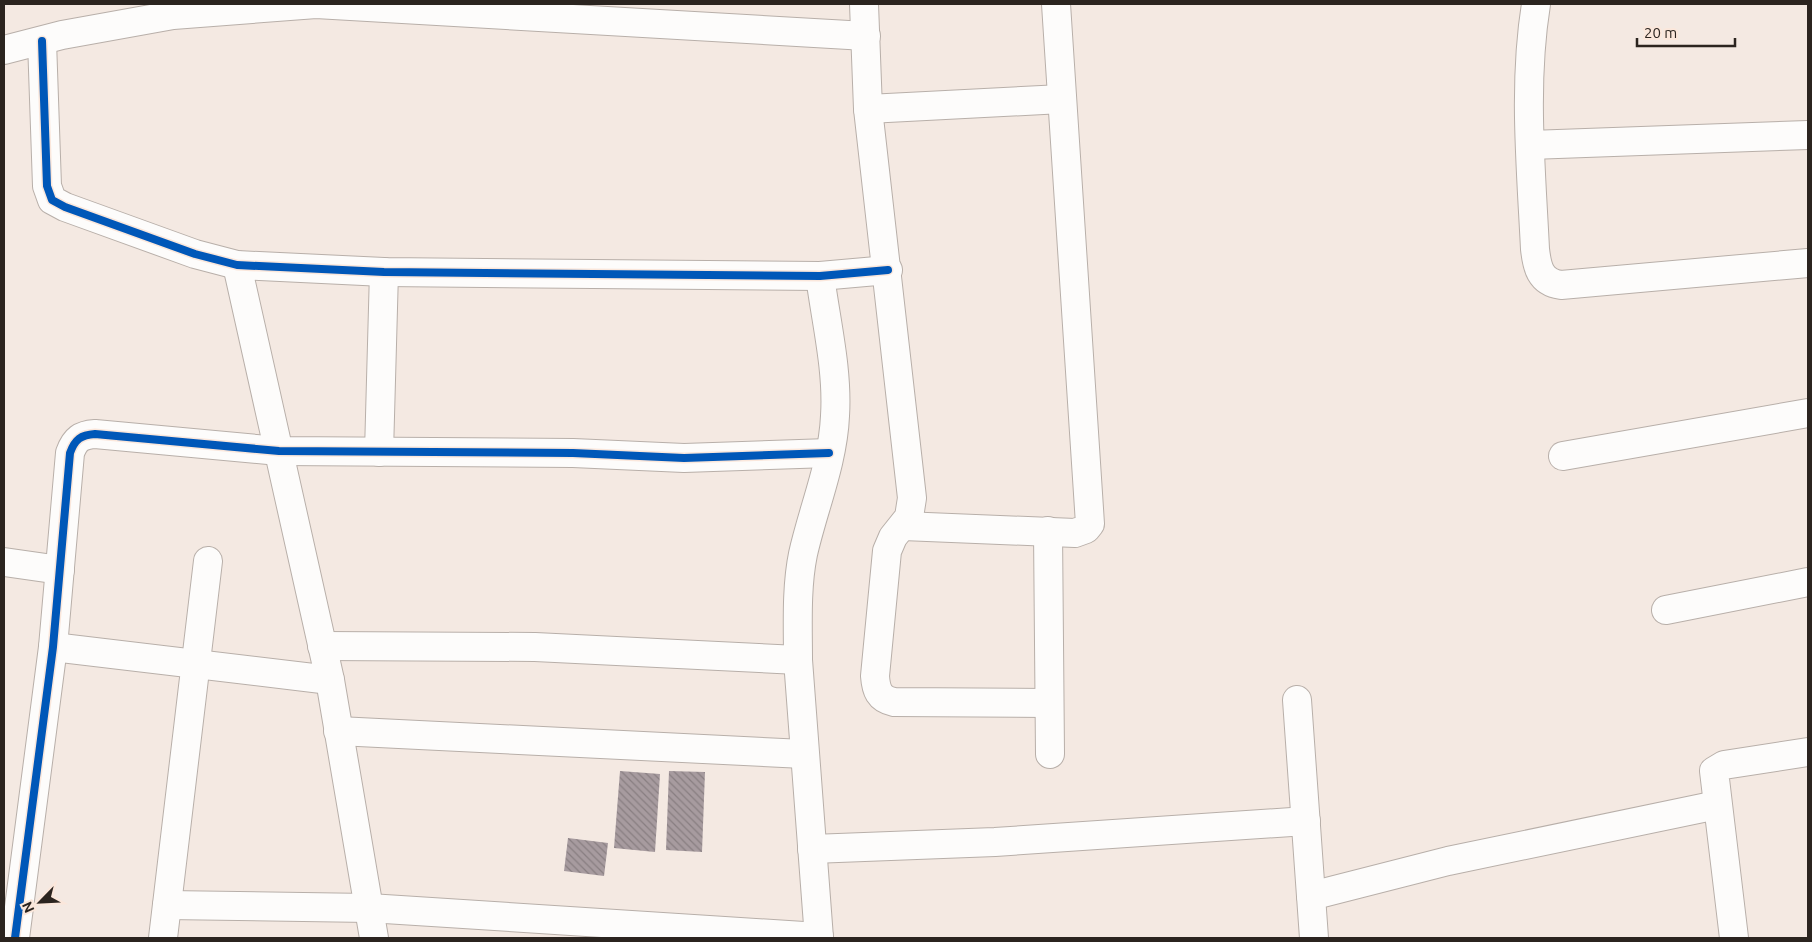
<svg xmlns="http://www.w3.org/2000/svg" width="1812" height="942" font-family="Ubuntu,sans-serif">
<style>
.building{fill:url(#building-back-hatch)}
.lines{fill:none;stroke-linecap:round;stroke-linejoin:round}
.street-casing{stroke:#b8afa9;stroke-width:30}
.street{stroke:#fdfcfb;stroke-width:28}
.cycleway-casing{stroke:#fbe7db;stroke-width:11}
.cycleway{stroke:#0057b8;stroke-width:8}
</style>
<defs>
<pattern id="building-back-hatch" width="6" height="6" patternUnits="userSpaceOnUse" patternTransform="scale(1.25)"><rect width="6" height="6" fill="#a79b9f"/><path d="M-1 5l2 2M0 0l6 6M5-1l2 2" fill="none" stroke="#887e81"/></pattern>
</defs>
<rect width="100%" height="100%" fill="#f4e9e2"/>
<g class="building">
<path d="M620,771L660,774L655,852L614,848Z"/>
<path d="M669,771L705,772L702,852L666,850Z"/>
<path d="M568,838L608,843L604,876L564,871Z"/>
</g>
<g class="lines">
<g class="street-casing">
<g id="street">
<path d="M864,4L868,109L912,498L909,517L893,537L887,551L875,676C876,690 879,699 894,702L1049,703"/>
<path d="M1536,4C1523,85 1531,167 1535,249C1537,267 1540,282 1561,285L1808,263"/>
<path d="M42,41L47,186L52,200L65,207L195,254L237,265L384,272L820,276L888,270"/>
<path d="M4,50L62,35L173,15L316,4L866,36"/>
<path d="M868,109L1062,99"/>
<path d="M1530,145L1808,135"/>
<path d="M237,265L330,680L374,938"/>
<path d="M379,452L384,272"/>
<path d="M1563,456L1808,413"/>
<path d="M903,526L1075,533L1086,529L1090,524L1056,4"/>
<path d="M1048,531L1050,754"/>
<path d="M4,562L60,570"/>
<path d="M1666,610L1808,582"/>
<path d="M322,646L535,647L798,660"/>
<path d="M53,647L330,680"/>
<path d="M1297,700L1314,938"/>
<path d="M338,731L804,754"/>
<path d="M812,849L995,842L1306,821"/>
<path d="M1311,896L1448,861L1717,805"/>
<path d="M167,905L369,908L819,937"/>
<path d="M15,938L53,647L70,453C75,439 81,435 95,434L279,451L573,453L684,458L829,453"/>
<path d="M163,938L208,561"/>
<path d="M819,938L798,660C798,626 796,588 803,554C813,509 833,463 835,416C838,370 826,322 820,276"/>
<path d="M1734,938L1714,771L1724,765L1808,752"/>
</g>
</g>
<use href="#street" class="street"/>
<g class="cycleway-casing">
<g id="cycleway">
<path d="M42,41L47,186L52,200L65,207L195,254L237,265L384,272L820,276L888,270"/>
<path d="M15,938L53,647L70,453C75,439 81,435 95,434L279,451L573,453L684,458L829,453"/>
</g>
</g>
<use href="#cycleway" class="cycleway"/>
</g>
<rect width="1812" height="942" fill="none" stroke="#2b241f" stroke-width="10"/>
<g transform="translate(40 902) rotate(246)" stroke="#fbe7db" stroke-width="4" paint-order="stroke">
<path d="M0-4L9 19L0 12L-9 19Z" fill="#2b241f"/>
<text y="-8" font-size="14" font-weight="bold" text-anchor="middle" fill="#2b241f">N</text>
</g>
<path d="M1637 38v8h98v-8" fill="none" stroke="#2b241f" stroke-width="2.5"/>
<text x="1644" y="38" font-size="15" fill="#2b241f" stroke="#fbe7db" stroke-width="4" paint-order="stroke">20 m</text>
</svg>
